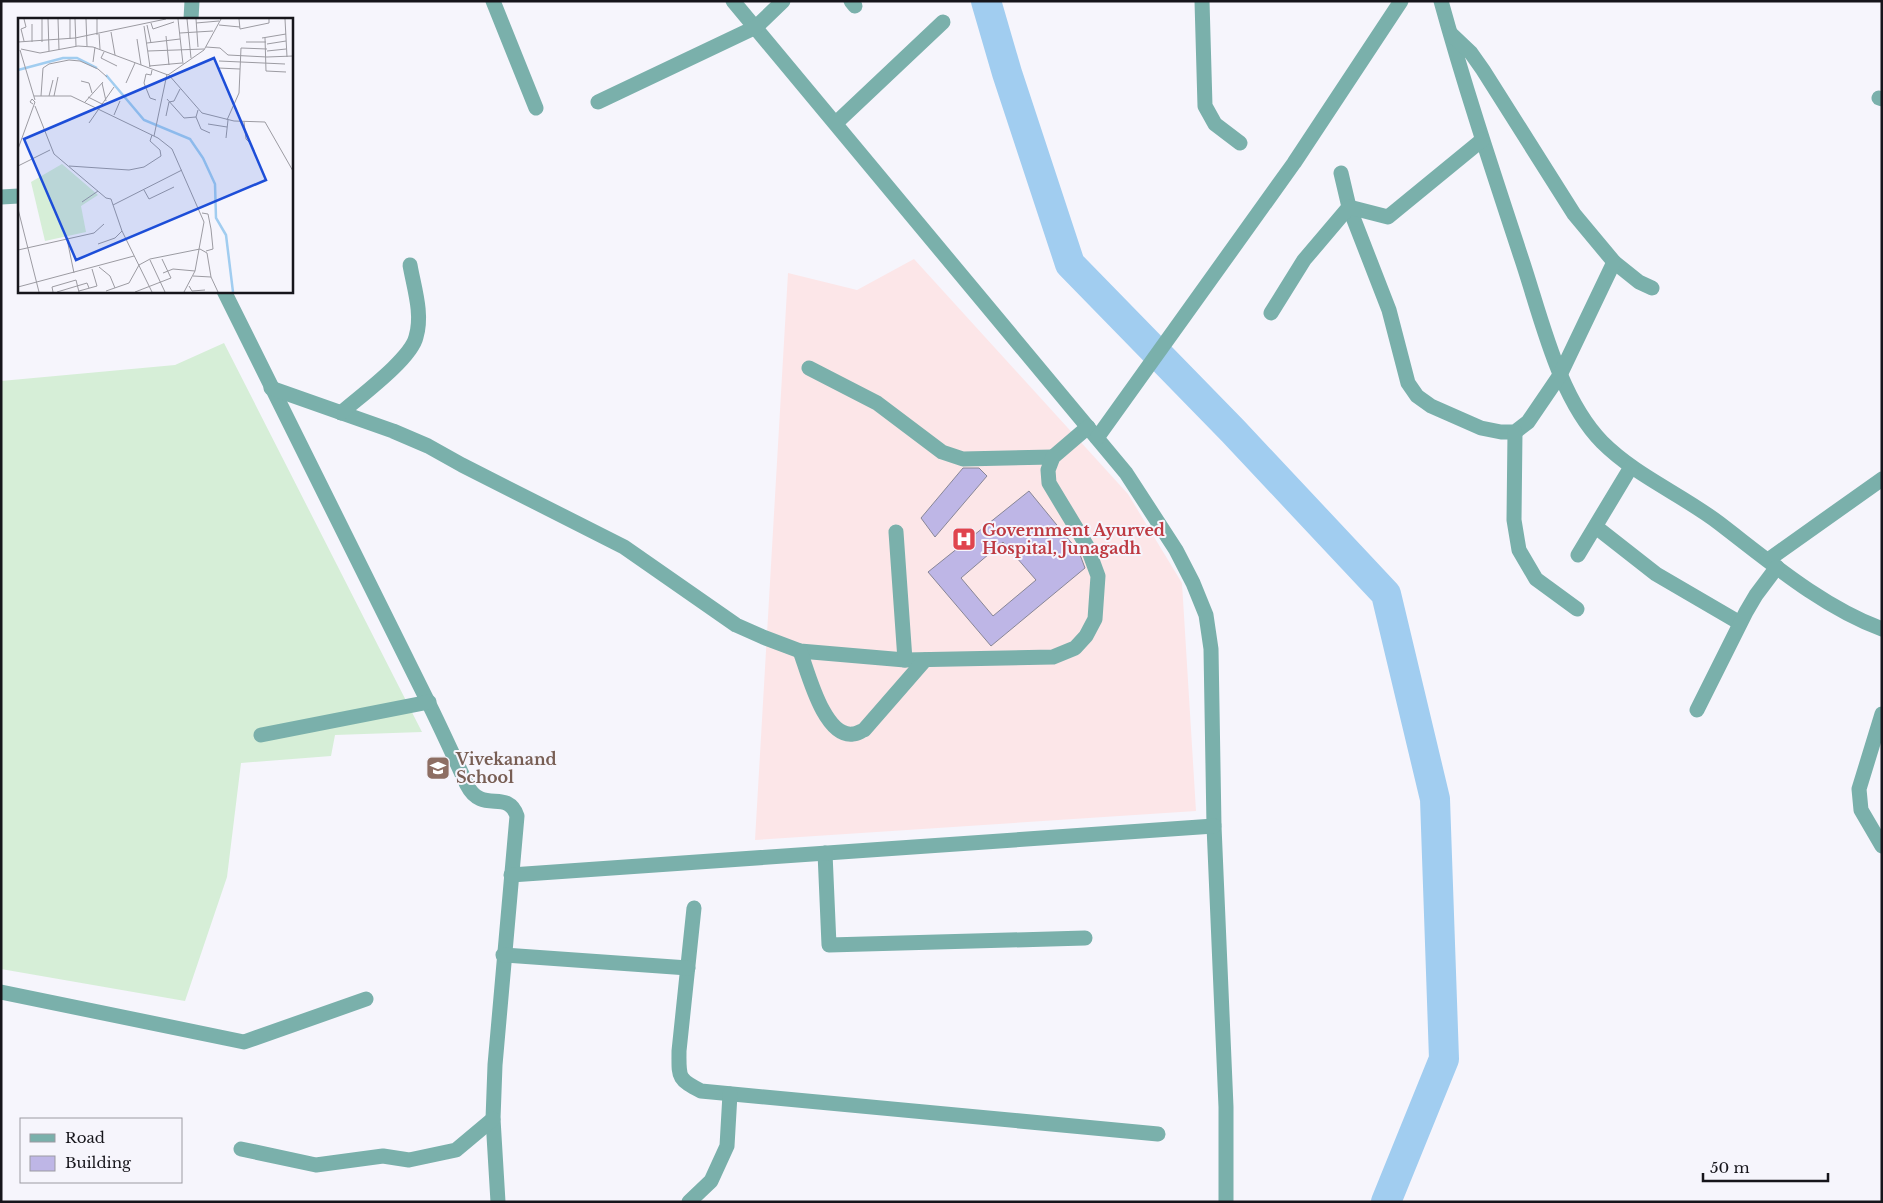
<svg xmlns="http://www.w3.org/2000/svg" width="1883" height="1203" font-family="'Libre Baskerville',serif">
<style>
.medical{fill:#fce6e8}
.grass{fill:#d6eed7}
.lines{fill:none;stroke-linecap:round;stroke-linejoin:round}
.river{stroke:#a1cdf0;stroke-width:30}
.building{fill:#beb6e6;stroke:#888696;fill-rule:evenodd}
.minor{stroke:#7ab0ab;stroke-width:15}
.labels{text-anchor:middle;stroke-width:4;stroke-linejoin:round;paint-order:stroke}
.health-label{font-size:16px;font-weight:bold;fill:#be3a42;stroke:#f6f5fc;text-anchor:start}
.education-label{font-size:16px;font-weight:bold;fill:#785e54;stroke:#f6f5fc;text-anchor:start}
.inset-river{fill:none;stroke:#a1cdf0;stroke-width:2.5}
.inset-road{fill:none;stroke:#9c9ba2;stroke-width:1}
.view{fill:#1d4ed8;fill-opacity:0.15;stroke:#1d4ed8;stroke-width:2.5}
.inset-edge{fill:none;stroke:#16151b;stroke-width:2.5}
</style>
<rect width="100%" height="100%" fill="#f6f5fc"/>
<path class="medical" d="M914,259L1128,494L1182,583L1196,811L755,840L788,273L857,290Z"/>
<path class="grass" d="M224,343L422,732L335,735L331,756L241,763L227,877L185,1001L1,969V381L175,365Z"/>
<g class="lines">
<path class="river" d="M986,1L1007,73L1070,264L1233,431L1386,594L1435,799L1444,1059L1386,1202"/>
</g>
<g class="building">
<path d="M963,468H979L987,476L935,537L921,518Z"/>
<path d="M1029,491L1079,552L1085,568L991,646L928,572ZM1003,542L1036,580L993,616L961,578Z"/>
</g>
<g class="lines">
<g class="minor">
<path d="M493,1L536,108"/>
<path d="M733,1L1126,473L1176,550L1193,583L1206,615L1211,649L1214,826L1226,1107V1202"/>
<path d="M851,1L855,6"/>
<path d="M1202,1L1205,106L1215,124L1240,143"/>
<path d="M1441,1C1465,88 1493,172 1521,257C1541,316 1558,397 1602,442C1636,476 1681,494 1719,523C1770,562 1821,606 1882,629"/>
<path d="M191,19L192,1"/>
<path d="M1451,34L1471,53L1483,70L1574,214L1614,262L1639,282L1652,288"/>
<path d="M1879,98L1882,99"/>
<path d="M598,102L756,27L783,1"/>
<path d="M836,123L943,22"/>
<path d="M1341,173L1349,207L1389,310L1408,383L1417,396L1431,406L1481,428L1501,432H1515L1528,422L1560,375L1614,262"/>
<path d="M1,197L19,196"/>
<path d="M224,291C291,428 360,564 427,700C441,728 454,757 467,785C482,815 508,788 517,816L495,1065L493,1119L498,1202"/>
<path d="M1271,313L1304,260L1349,207L1388,217L1482,140"/>
<path d="M809,368L877,403L942,452L963,459L1053,457"/>
<path d="M271,388L393,431L428,446L462,465L624,547L736,625L763,637L800,651L905,660L1053,657L1075,648L1086,636L1095,619L1098,576L1087,546L1049,483L1048,470L1053,457L1088,427"/>
<path d="M341,413C359,397 411,359 416,337C423,314 414,288 410,265"/>
<path d="M1515,432L1514,520L1519,550L1536,579L1577,609"/>
<path d="M1097,438L1294,163L1401,1"/>
<path d="M1596,527L1656,574L1740,623"/>
<path d="M896,532L905,660"/>
<path d="M1578,555L1631,467"/>
<path d="M1768,560L1882,479"/>
<path d="M800,651C808,672 824,738 853,734C857,734 861,731 864,730L925,660"/>
<path d="M1697,710L1746,612L1756,595L1777,567"/>
<path d="M1882,714L1859,789L1861,810L1882,846"/>
<path d="M261,735L429,702"/>
<path d="M825,853L829,945L1085,938"/>
<path d="M511,875L1214,826"/>
<path d="M694,908L679,1051C679,1077 677,1079 701,1091L1158,1134"/>
<path d="M503,955L688,968"/>
<path d="M1,992L244,1042L366,999"/>
<path d="M241,1149L316,1165L383,1156L409,1160L456,1150L493,1119"/>
<path d="M689,1202L711,1181L727,1146L730,1094"/>
</g>
</g>
<defs>
<g id="hospital-square" transform="scale(1.25)"><rect x="-9" y="-9" width="18" height="18" rx="4" fill="#e0444e" stroke="#f6f5fc"/><path d="M-5-5h3v3.5h4V-5h3V5h-3V1.5h-4V5h-3Z" fill="#fff"/></g>
<g id="school-square" transform="scale(1.25)"><rect x="-9" y="-9" width="18" height="18" rx="4" fill="#8d6e63" stroke="#f6f5fc"/><path d="M0-5L7-2L0 1L-7-2ZM-4 1L0 2.5L4 1V4Q0 6-4 4Z" fill="#fff"/></g>
</defs>
<g fill-rule="evenodd">
<use href="#hospital-square" x="964" y="539"/>
<use href="#school-square" x="438" y="768"/>
</g>
<g class="labels">
<g class="health-label">
<text x="982" y="536">Government Ayurved<tspan x="982" dy="18">Hospital, Junagadh</tspan></text>
</g>
<g class="education-label">
<text x="456" y="765">Vivekanand<tspan x="456" dy="18">School</tspan></text>
</g>
</g>
<g transform="translate(18 18)">
<rect width="275" height="275" fill="#f6f5fc"/>
<path d="M44,146L80,177L63,188L68,214L27,223L13,164Z" fill="#d6eed7"/>
<path class="inset-river" d="M0,52L45,40H59L79,50M88,57L126,102L172,121L185,140L197,166L198,200L208,217L215,274"/>
<path class="inset-road" d="M24,1V24M30,1L31,33M40,1L41,32M57,1L58,28M68,1L69,28M79,1V17M160,1L165,46M169,1L173,40M178,1L180,29M221,1L222,11L251,5V1M267,1L269,39M133,5L135,11L156,4M178,5L201,3M129,7L133,25M201,7L222,9M126,8L132,49M93,14L97,37M162,15L195,13M81,16L82,31M148,18L151,47M244,20L268,16M247,20L248,53L268,54M52,21V1M119,21L123,47M6,23L3,11L8,9L6,1M0,24L57,20L148,1M14,24V6M228,24H248M129,25L162,21M249,26L268,23M188,29L202,30L210,37L249,39M3,31L22,35L60,28L75,29L150,57L186,32L203,1M2,32L17,82M130,33L186,31M249,33L268,31M86,34L83,40L99,48M249,39L275,38M201,43L267,46M75,44L77,29M131,48L164,45M200,50L222,51M134,52L133,57L128,56L126,65L132,80L138,82M150,56L184,95L216,103L247,104L275,153M63,63L71,65L74,75M84,65L88,83M108,65L117,45M16,78H53L140,120L154,131L186,204L177,253L166,274M23,78L25,50L31,46L51,42L62,43L80,51L89,59M31,78L35,62M36,78L40,59M70,79L86,87M149,81L166,100L178,99L180,92M67,84L85,64M17,88L36,136L88,180L93,181L104,213L134,274M96,97L102,83M148,98L151,84L156,83L162,71M178,99L183,111L192,115M209,102L221,75L223,30L249,31M226,104L228,121L234,127M71,105L96,69M190,106L209,109M136,118L149,56M208,120L210,102M0,131L17,84L14,81L12,84L15,86M0,148L32,132M51,148L111,152L126,149L143,138L142,132L132,123L134,117M126,172L131,181L156,169M64,184L80,173M95,187L164,152M0,191L21,274M184,195L190,196L193,211L195,231L188,233M49,221L56,255M80,226L97,220L104,213M0,232L76,215L86,206M132,242L147,274M81,249L92,258L97,270M145,255L155,251L177,253M175,258L193,259M171,268L174,273L187,272M0,269L116,238M61,273L79,268L74,251M88,273L111,265L121,247L132,241L182,231L189,235L193,259L200,274M35,274L34,269L58,262L61,274M39,274L69,265L71,270M117,274L153,260L144,241"/>
<path class="view" d="M196,40L248,162L58,242L6,121Z"/>
<rect width="275" height="275" class="inset-edge"/>
</g>
<rect width="1883" height="1203" fill="none" stroke="#16151b" stroke-width="5"/>
<rect x="20" y="1118" width="162" height="65" fill="#f6f5fc" stroke="#9c9ba2"/>
<rect x="30" y="1134" width="25" height="8" fill="#7ab0ab" stroke="#9c9ba2"/>
<text x="65" y="1143" font-size="15" fill="#16151b">Road</text>
<rect x="30" y="1156" width="25" height="15" fill="#beb6e6" stroke="#9c9ba2"/>
<text x="65" y="1168" font-size="15" fill="#16151b">Building</text>
<path d="M1703 1173v8h125v-8" fill="none" stroke="#16151b" stroke-width="2.5"/>
<text x="1710" y="1173" font-size="15" fill="#16151b" stroke="#f6f5fc" stroke-width="4" paint-order="stroke">50 m</text>
</svg>
